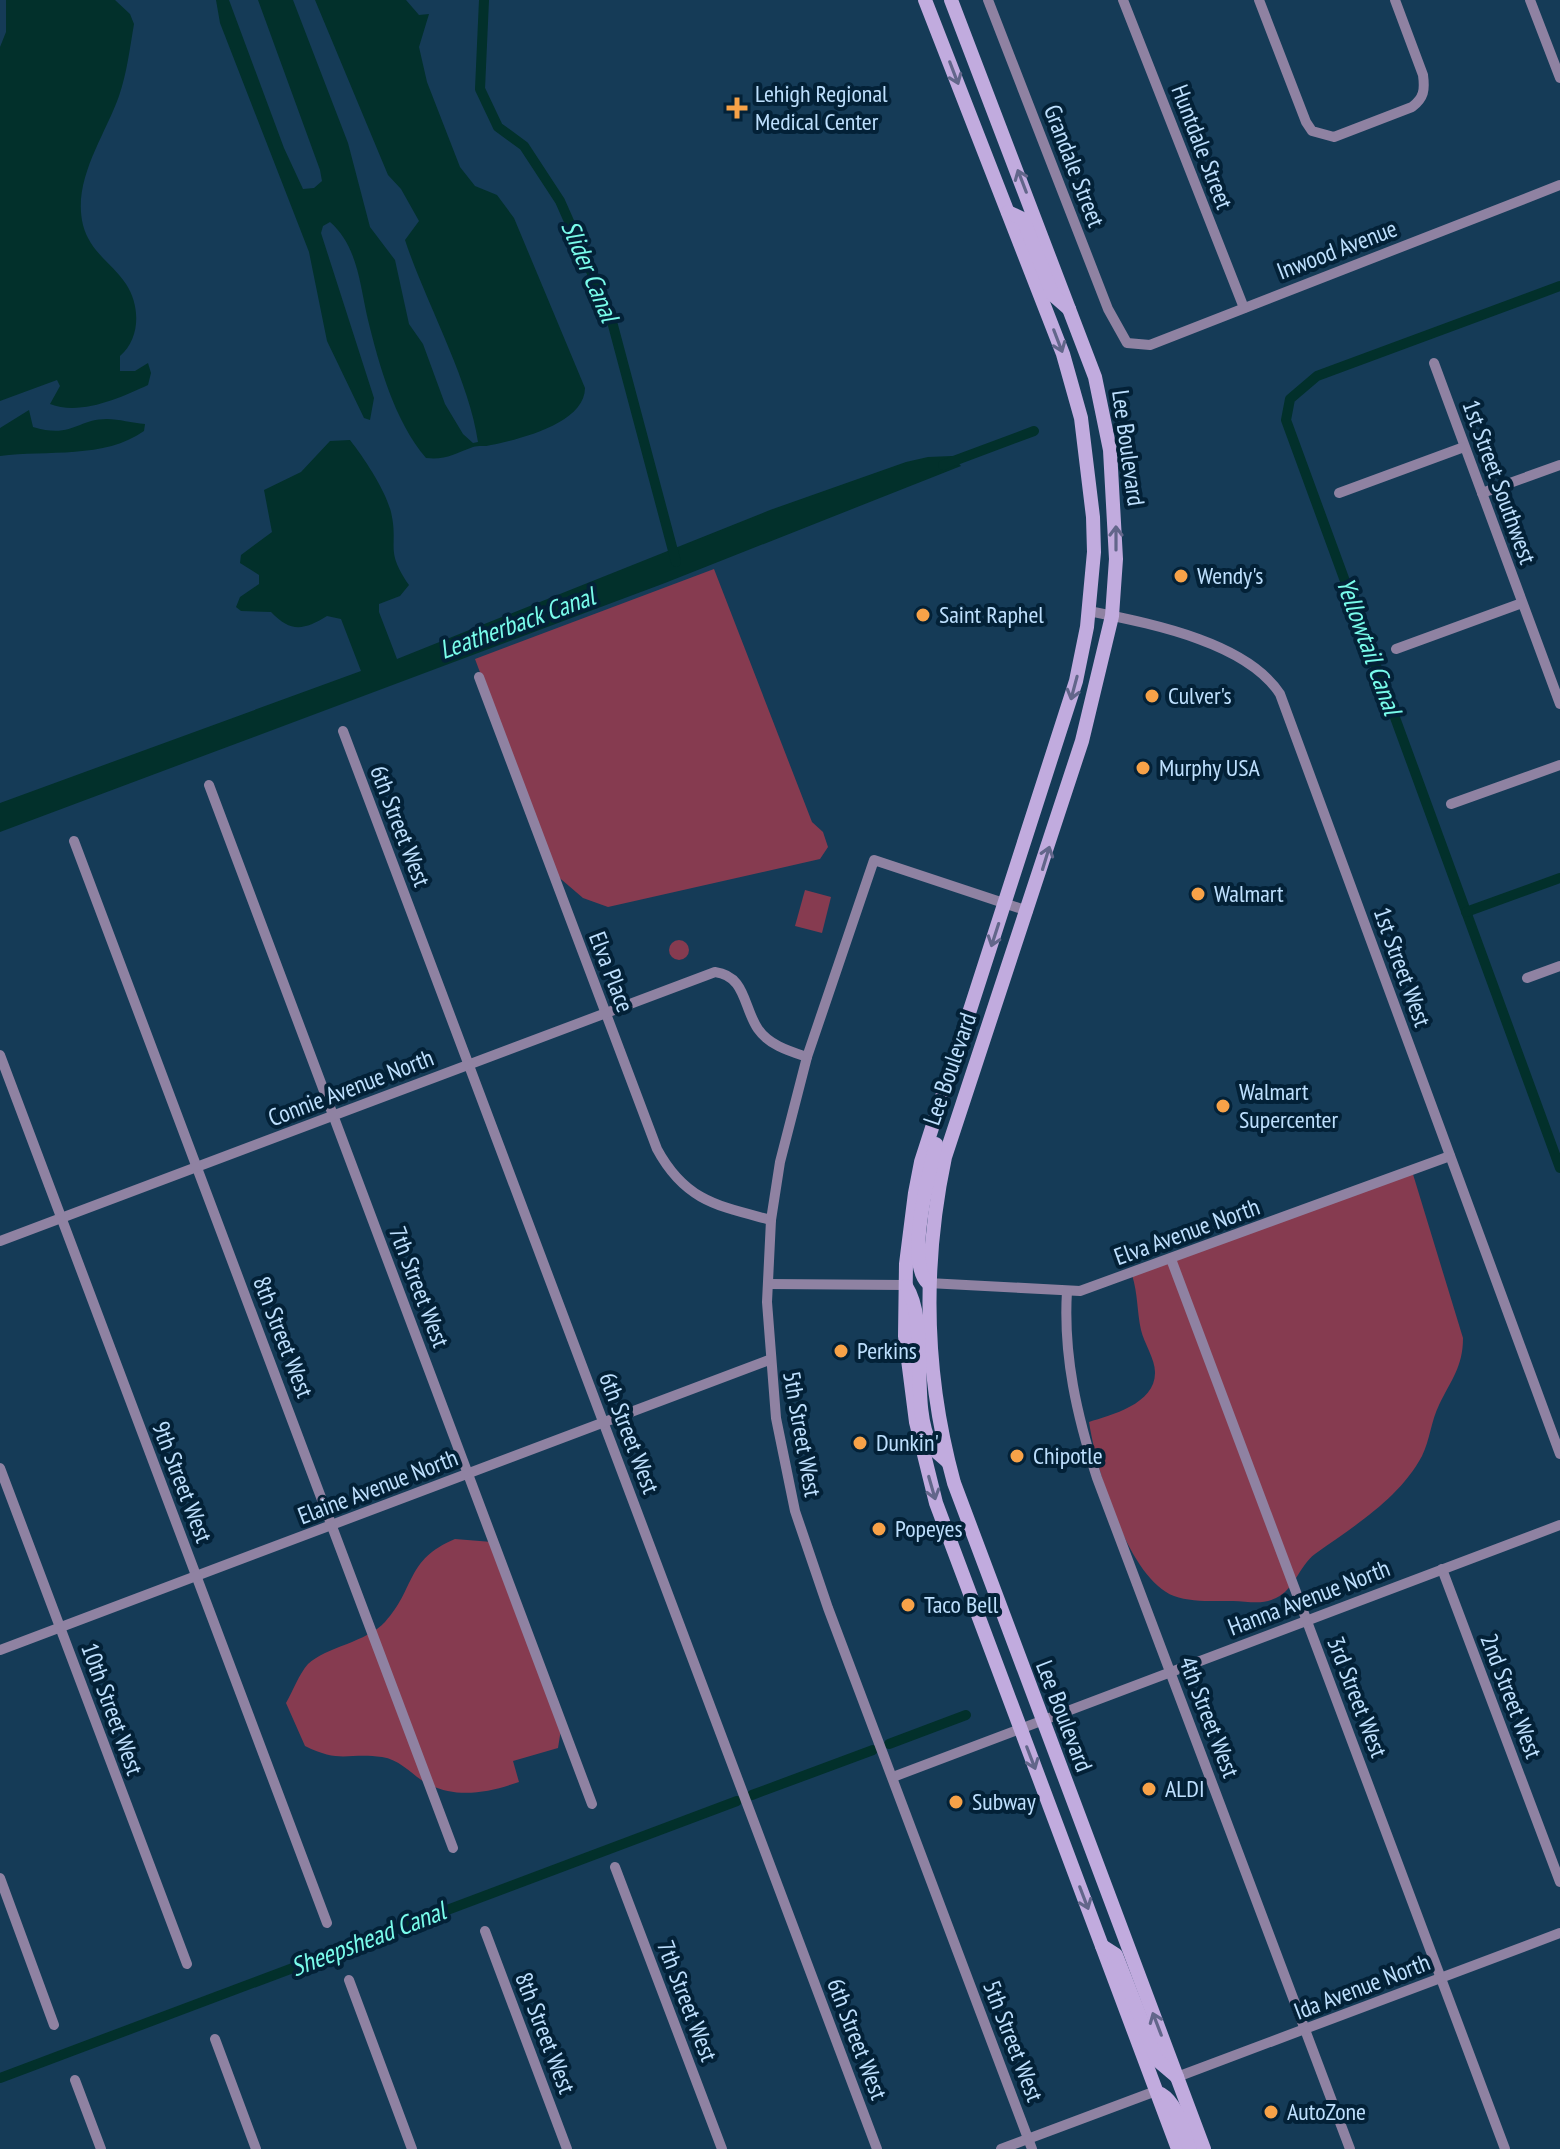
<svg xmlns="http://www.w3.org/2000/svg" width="1560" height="2149" font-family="'PT Sans Narrow',sans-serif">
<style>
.green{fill:#863b50}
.water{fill:#02302b}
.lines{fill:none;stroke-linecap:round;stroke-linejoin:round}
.canal{stroke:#02302b;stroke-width:10}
.street{stroke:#8f82a2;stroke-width:10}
.secondary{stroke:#c1abde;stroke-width:14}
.oneway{stroke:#62668a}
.poi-dot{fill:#f7a248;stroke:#032137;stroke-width:3}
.labels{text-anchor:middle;stroke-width:8;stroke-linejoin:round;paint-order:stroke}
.poi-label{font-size:24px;fill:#bee0fe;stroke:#032137;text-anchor:start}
.street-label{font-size:24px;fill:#bee0fe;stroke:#032137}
.water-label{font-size:26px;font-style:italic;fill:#79fceb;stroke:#032137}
</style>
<rect width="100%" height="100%" fill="#153b57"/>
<g class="green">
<path d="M714,569L812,822L823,832L828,847L820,859L608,907L583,898L555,874L475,659Z"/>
<path d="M805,890L831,897L822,933L795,926Z"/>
<circle cx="679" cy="950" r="10"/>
<path d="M1412,1171L1463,1338C1463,1367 1451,1380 1439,1405C1431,1421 1430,1440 1422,1456C1399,1499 1354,1526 1315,1554C1299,1566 1295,1589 1276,1598C1260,1606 1245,1600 1229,1601C1212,1601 1190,1602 1174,1596C1127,1578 1096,1467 1089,1422C1111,1415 1156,1404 1155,1372C1155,1359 1144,1343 1141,1330C1137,1312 1138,1294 1132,1275Z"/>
<path d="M455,1539L492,1542L562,1723L558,1748L513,1761L519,1782C490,1792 459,1799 430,1785C413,1777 402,1760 382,1757C348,1752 341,1764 305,1746L286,1703C293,1691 299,1674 308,1664C326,1647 367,1642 385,1622C416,1588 405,1560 455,1539Z"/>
</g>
<g class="water">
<path d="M6,0H115L130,14L134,24C130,47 127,73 119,96C105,136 72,180 83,225C90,252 112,263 126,284C141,307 140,339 120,356V371H135L148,363L151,373L148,385C120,398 80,416 50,404L60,386L57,380L0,401V47L6,32Z"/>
<path d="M216,0H229L284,148L303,189L314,188L322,181L320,170L258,0H293L348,143L370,227L395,260L409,324L423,344L445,404L463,434L473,443L478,442C469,379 425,301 405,240L419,221L401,189L388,175L315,0H406L419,15L429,14L419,47L427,82L460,167L475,186L497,195L514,218L585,388C585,423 521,439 491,445C485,447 478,445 473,447C454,454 446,460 426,458C395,422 379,365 368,320C360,286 358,246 330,222L323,226L321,233L374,398L370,420L364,418L327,341L309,252L220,23Z"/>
<path d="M29,410L33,427C72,439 77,419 107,419C119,419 132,423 145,424L144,431C105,459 47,450 0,456V428Z"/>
<path d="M350,440C364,458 385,489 391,512C399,547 384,549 409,585L400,596L379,604V612L397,659L770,510L906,462L928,457L952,456L961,466L665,583L0,832V803L361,671L341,619L327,616C304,630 291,633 271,612L241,611L236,607L240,597L259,584V575L240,563L241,555L272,532L264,490L301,472L330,441Z"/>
</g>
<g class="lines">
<g class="canal">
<path d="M484,0L480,89L498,127L524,146L560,201L610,314L676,562"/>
<path d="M1560,286L1317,376L1290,399L1286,420L1560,1168"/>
<path d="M943,465L1034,431"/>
<path d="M1466,912L1560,878"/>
<path d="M889,1744L966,1715"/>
<path d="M752,1795L873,1750"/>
<path d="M0,2078L737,1801"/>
</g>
<g class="street">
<path d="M988,0L1108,309L1127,343L1150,345L1560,185"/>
<path d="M1123,0L1244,308"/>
<path d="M1259,0L1306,122L1312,131L1334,137L1412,107C1424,98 1425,90 1423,75L1395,0"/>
<path d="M1530,0L1560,78"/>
<path d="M1434,363L1560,704"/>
<path d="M1339,493L1464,447"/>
<path d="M1482,493L1560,465"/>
<path d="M1089,611C1147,623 1246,641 1280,694L1560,1454"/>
<path d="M1396,649L1522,603"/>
<path d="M479,677L657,1149C685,1201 718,1206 771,1220"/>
<path d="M343,731L877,2149"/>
<path d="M209,785L592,1804"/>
<path d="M1451,804L1560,765"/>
<path d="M74,841L453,1848"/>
<path d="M1028,911L874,860L807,1057L780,1162L771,1220L767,1302L776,1418L795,1511L828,1608L1032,2149"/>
<path d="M1527,978L1560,966"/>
<path d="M0,1055L327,1923"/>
<path d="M0,1241L715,972C746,976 743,1007 758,1029C769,1045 789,1051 807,1057"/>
<path d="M1171,1259L1505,2149"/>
<path d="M928,1283L1080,1291L1450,1156"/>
<path d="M768,1284L905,1285"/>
<path d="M1067,1291C1063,1356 1077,1416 1097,1478L1350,2149"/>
<path d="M0,1468L187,1964"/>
<path d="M1442,1569L1560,1882"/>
<path d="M0,1650L769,1360"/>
<path d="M893,1777L1560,1525"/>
<path d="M615,1867L722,2149"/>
<path d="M0,1878L54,2025"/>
<path d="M485,1931L567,2149"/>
<path d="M349,1980L412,2149"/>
<path d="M215,2039L256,2149"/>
<path d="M1177,2077L1560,1933"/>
<path d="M75,2080L101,2149"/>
<path d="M1001,2149L1156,2091"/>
</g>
<g class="secondary">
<path d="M925,0L1063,354L1081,418L1093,517L1094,552L1087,627L1076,681L921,1162L915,1193L906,1264L905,1336L916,1422L936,1503L1178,2149"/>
<path d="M951,0L1095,377L1110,450L1116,559L1112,616L1082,741L945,1157C922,1266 924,1374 954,1483L1204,2149"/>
<path d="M1008,212L1023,219L1053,295L1069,309"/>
<path d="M928,1283C905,1263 929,1173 936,1144"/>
<path d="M906,1286C930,1323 909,1406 931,1445C934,1451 943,1457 948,1462"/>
<path d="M1102,1946L1116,1955L1157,2060L1177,2077"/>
<path d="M1161,2094C1178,2104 1183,2131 1190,2149"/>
</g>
</g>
<defs><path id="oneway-shaft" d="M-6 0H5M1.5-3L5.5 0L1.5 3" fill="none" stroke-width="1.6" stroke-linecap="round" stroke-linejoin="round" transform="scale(2)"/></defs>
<g class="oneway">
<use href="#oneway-shaft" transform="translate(954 73) rotate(69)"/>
<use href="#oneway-shaft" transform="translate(1022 181) rotate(-111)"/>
<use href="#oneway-shaft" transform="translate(1058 341) rotate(69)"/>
<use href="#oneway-shaft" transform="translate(1116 538) rotate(-90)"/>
<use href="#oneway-shaft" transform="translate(1074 688) rotate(105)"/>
<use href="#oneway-shaft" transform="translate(1046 858) rotate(-73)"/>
<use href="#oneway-shaft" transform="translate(995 935) rotate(108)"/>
<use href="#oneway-shaft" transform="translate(932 1488) rotate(74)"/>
<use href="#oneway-shaft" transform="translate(1031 1758) rotate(69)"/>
<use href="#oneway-shaft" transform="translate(1084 1898) rotate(69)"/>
<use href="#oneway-shaft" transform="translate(1157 2024) rotate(-111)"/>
</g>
<g class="poi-dot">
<path d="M733 96h8v8h8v8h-8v8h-8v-8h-8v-8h8z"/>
<circle cx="1181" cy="576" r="8"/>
<circle cx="923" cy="615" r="8"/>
<circle cx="1152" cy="696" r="8"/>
<circle cx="1143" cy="768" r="8"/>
<circle cx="1198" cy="894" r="8"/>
<circle cx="1223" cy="1106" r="8"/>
<circle cx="841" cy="1351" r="8"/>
<circle cx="860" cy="1443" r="8"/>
<circle cx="1017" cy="1456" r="8"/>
<circle cx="879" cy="1529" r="8"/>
<circle cx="908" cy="1605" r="8"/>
<circle cx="1149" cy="1789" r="8"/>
<circle cx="956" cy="1802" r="8"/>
<circle cx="1271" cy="2112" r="8"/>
</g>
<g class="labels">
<g class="poi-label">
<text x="755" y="102">Lehigh Regional<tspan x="755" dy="28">Medical Center</tspan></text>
<text x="1197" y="584">Wendy's</text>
<text x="939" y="623">Saint Raphel</text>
<text x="1168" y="704">Culver's</text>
<text x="1159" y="776">Murphy USA</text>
<text x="1214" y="902">Walmart</text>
<text x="1239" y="1100">Walmart<tspan x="1239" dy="28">Supercenter</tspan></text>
<text x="857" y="1359">Perkins</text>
<text x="876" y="1451">Dunkin'</text>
<text x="1033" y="1464">Chipotle</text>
<text x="895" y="1537">Popeyes</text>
<text x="924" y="1613">Taco Bell</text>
<text x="1165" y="1797">ALDI</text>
<text x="972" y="1810">Subway</text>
<text x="1287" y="2120">AutoZone</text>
</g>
<g class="street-label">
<text transform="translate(1202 147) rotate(69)" y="8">Huntdale Street</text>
<text transform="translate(1074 166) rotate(69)" y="8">Grandale Street</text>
<text transform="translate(1337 250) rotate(-21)" y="8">Inwood Avenue</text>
<text transform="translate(1128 448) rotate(82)" y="8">Lee Boulevard</text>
<text transform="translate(1499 482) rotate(70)" y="8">1st Street Southwest</text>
<text transform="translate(400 826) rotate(69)" y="8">6th Street West</text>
<text transform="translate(1402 967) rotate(70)" y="8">1st Street West</text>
<text transform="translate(611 972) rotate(69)" y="8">Elva Place</text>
<text transform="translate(950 1069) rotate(-71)" y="8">Lee Boulevard</text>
<text transform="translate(351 1088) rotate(-21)" y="8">Connie Avenue North</text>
<text transform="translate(1187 1232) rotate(-20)" y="8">Elva Avenue North</text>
<text transform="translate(419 1287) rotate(69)" y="8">7th Street West</text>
<text transform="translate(283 1337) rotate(69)" y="8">8th Street West</text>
<text transform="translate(629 1433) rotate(69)" y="8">6th Street West</text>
<text transform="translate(802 1434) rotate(80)" y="8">5th Street West</text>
<text transform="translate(182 1482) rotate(69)" y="8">9th Street West</text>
<text transform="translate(378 1487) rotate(-21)" y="8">Elaine Avenue North</text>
<text transform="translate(1309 1598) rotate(-21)" y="8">Hanna Avenue North</text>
<text transform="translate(1511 1696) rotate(69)" y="8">2nd Street West</text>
<text transform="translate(1357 1697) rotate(69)" y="8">3rd Street West</text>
<text transform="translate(112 1709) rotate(70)" y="8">10th Street West</text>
<text transform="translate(1064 1716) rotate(69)" y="8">Lee Boulevard</text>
<text transform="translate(1209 1717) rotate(69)" y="8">4th Street West</text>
<text transform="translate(1362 1987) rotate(-21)" y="8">Ida Avenue North</text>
<text transform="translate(687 2001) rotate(69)" y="8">7th Street West</text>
<text transform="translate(545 2033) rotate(69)" y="8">8th Street West</text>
<text transform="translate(857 2039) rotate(69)" y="8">6th Street West</text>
<text transform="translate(1013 2041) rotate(69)" y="8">5th Street West</text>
</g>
<g class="water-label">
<text transform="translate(590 271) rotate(67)" y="9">Slider Canal</text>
<text transform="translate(517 623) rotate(-20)" y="9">Leatherback Canal</text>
<text transform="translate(1369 646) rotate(70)" y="9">Yellowtail Canal</text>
<text transform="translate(368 1939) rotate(-21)" y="9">Sheepshead Canal</text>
</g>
</g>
</svg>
